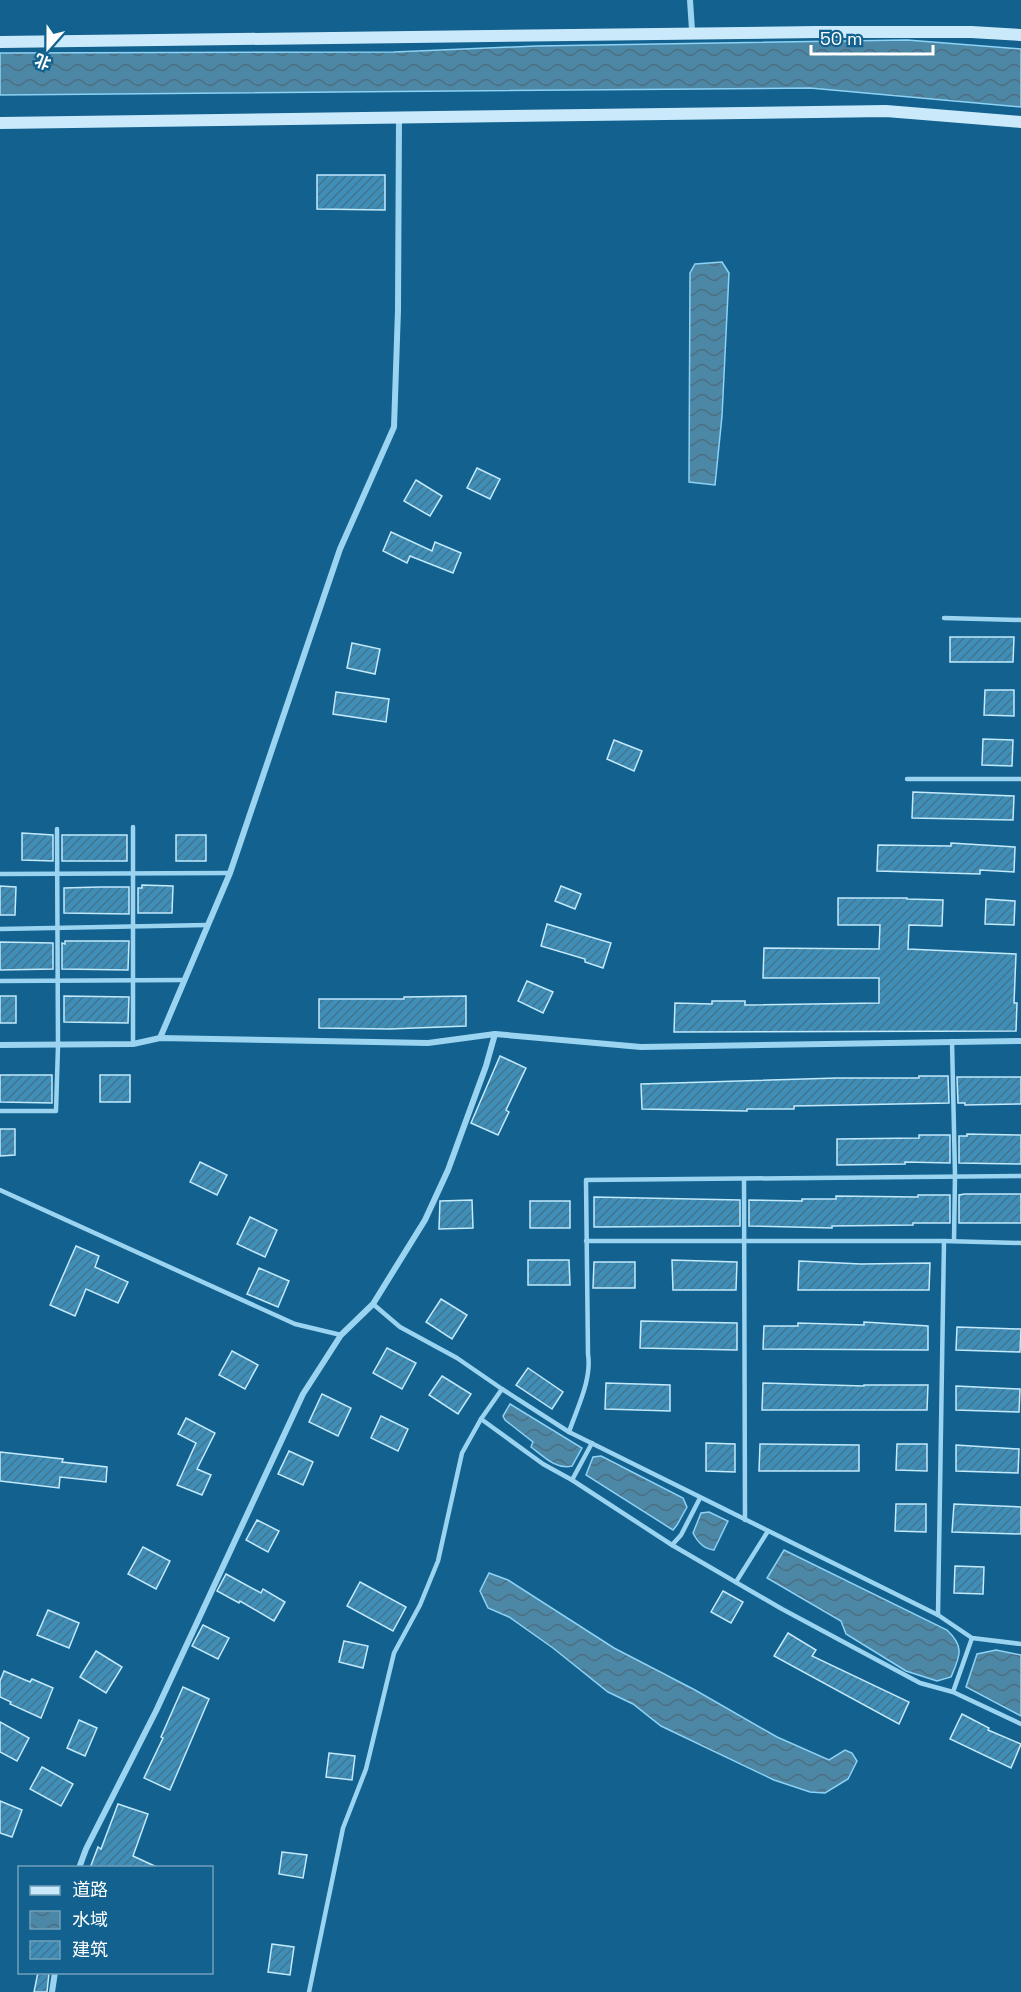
<svg xmlns="http://www.w3.org/2000/svg" width="1021" height="1992" font-family="'Space Grotesk','Noto Sans SC',sans-serif">
<style>
.water{fill:url(#water-waves);stroke:#8dd2f5;stroke-width:1.5}
.building{fill:url(#building-hatch);stroke:#c2e9fc;stroke-width:1.5}
.lines{fill:none;stroke-linecap:round;stroke-linejoin:round}
.lane{stroke:#9bd4f1;stroke-width:4.5}
.street{stroke:#9bd4f1;stroke-width:6}
.secondary{stroke:#caeafc;stroke-width:12}
</style>
<defs>
<pattern id="water-waves" width="16" height="10" patternUnits="userSpaceOnUse" patternTransform="scale(1.5)"><rect width="16" height="10" fill="#4d87a6"/><path d="M0 5q4-4 8 0t8 0" fill="none" stroke="#4d6f82"/></pattern>
<pattern id="building-hatch" width="6" height="6" patternUnits="userSpaceOnUse" patternTransform="scale(1.5)"><rect width="6" height="6" fill="#3f8eb8"/><path d="M-1 1l2-2M0 6l6-6M5 7l2-2" fill="none" stroke="#44748d"/></pattern>
</defs>
<rect width="100%" height="100%" fill="#12618e"/>
<g class="water">
<path d="M907,40L1021,49V107L810,88L0,95V53L394,52L536,46Z"/>
<path d="M722,262L729,273L722,416L715,485L689,482L690,273L695,264Z"/>
<path d="M510,1404L582,1448L572,1466C556,1470 543,1456 531,1447L533,1442L505,1420L503,1416Z"/>
<path d="M601,1456L683,1498L687,1507L677,1525L673,1530L586,1475L593,1457Z"/>
<path d="M709,1512L728,1521L714,1550C703,1549 697,1541 693,1533L701,1513Z"/>
<path d="M784,1550L947,1630C965,1647 960,1656 951,1677L937,1681L906,1671L846,1634L841,1621L767,1578Z"/>
<path d="M489,1573L508,1580L614,1648L695,1690L777,1737L829,1760L845,1750L852,1753L857,1761L848,1779L825,1793L810,1792L774,1780L661,1726L633,1704L608,1692L553,1648L509,1617L488,1608L480,1591Z"/>
<path d="M996,1650L1021,1655V1716L966,1687L977,1654Z"/>
</g>
<g class="building">
<path d="M317,175H385V210L317,209Z"/>
<path d="M477,468L500,479L490,499L467,488Z"/>
<path d="M416,480L442,496L430,516L404,501Z"/>
<path d="M391,532L432,551L435,542L461,553L453,573L410,556L407,563L383,551Z"/>
<path d="M950,637H1014L1013,662H950Z"/>
<path d="M352,643L380,649L375,674L347,668Z"/>
<path d="M985,690H1014V716L984,715Z"/>
<path d="M336,692L389,699L386,722L333,714Z"/>
<path d="M983,739L1013,740L1012,766L982,765Z"/>
<path d="M614,740L642,751L634,771L607,759Z"/>
<path d="M913,792L1014,796L1013,820L912,818Z"/>
<path d="M22,833L53,835V861L22,860Z"/>
<rect x="62" y="835" width="65" height="26"/>
<rect x="176" y="835" width="30" height="26"/>
<path d="M951,843L1015,847L1014,872L980,870V874L877,871L878,845L951,846Z"/>
<path d="M142,885L173,886L172,913H138V888H142Z"/>
<path d="M0,886L16,887L15,915H0Z"/>
<path d="M561,886L581,894L575,909L555,901Z"/>
<path d="M99,887H129V914L64,913V888Z"/>
<path d="M838,898H907V899L943,900L942,926L909,925L908,949L1016,954L1014,1003H1017L1016,1031L674,1032L675,1003L712,1004V1001H745V1005L879,1003V978H763L764,948L879,949L880,925H838Z"/>
<path d="M986,899L1015,901L1014,925L985,924Z"/>
<path d="M547,924L611,943L603,968L585,962V959L541,946Z"/>
<path d="M65,941H129L128,970L62,969V943L65,944Z"/>
<path d="M0,942L53,943V969L0,970Z"/>
<path d="M527,981L553,992L543,1013L518,1001Z"/>
<rect x="0" y="996" width="16" height="27"/>
<path d="M64,996L129,997L128,1023L64,1022Z"/>
<path d="M466,996V1026L390,1029L319,1028V999H404V997Z"/>
<path d="M500,1056L526,1068L506,1110L509,1112L498,1135L471,1123Z"/>
<path d="M0,1075H52V1103L0,1102Z"/>
<rect x="100" y="1075" width="30" height="27"/>
<path d="M919,1076H948L949,1103L794,1106V1109H747V1111L642,1109L641,1084L837,1078H919Z"/>
<path d="M957,1077H1021V1104L965,1105V1103H958Z"/>
<path d="M0,1129H15V1155L0,1156Z"/>
<path d="M967,1134L1021,1135V1164L959,1163V1136H967Z"/>
<path d="M919,1135H950V1163L905,1162V1164L837,1165V1139L919,1138Z"/>
<path d="M200,1162L227,1175L217,1195L190,1182Z"/>
<path d="M965,1194H1021V1223H959V1195Z"/>
<path d="M918,1195H950V1223H913V1225L832,1226V1228L749,1226V1200L802,1201V1199H836V1196L918,1197Z"/>
<path d="M594,1197L740,1200V1226L594,1227Z"/>
<path d="M472,1200L473,1228L439,1229L440,1201Z"/>
<rect x="530" y="1201" width="40" height="27"/>
<path d="M250,1217L277,1230L265,1257L237,1244Z"/>
<path d="M76,1246L99,1256L95,1267L128,1282L118,1303L86,1289L75,1316L50,1305Z"/>
<path d="M528,1260H569L570,1285H528Z"/>
<path d="M672,1260L737,1262L736,1290H673Z"/>
<path d="M799,1261L861,1264L930,1263L929,1290H798Z"/>
<path d="M594,1262H635V1288H593Z"/>
<path d="M259,1268L289,1281L278,1307L247,1294Z"/>
<path d="M441,1299L467,1315L452,1339L426,1322Z"/>
<path d="M641,1321L737,1323V1350L640,1348Z"/>
<path d="M864,1322L928,1326V1350L763,1349L764,1326H798V1323L864,1325Z"/>
<path d="M957,1327L1021,1329L1020,1352L956,1350Z"/>
<path d="M387,1348L416,1363L402,1389L373,1373Z"/>
<path d="M232,1351L258,1365L245,1389L219,1375Z"/>
<path d="M528,1368L563,1392L552,1409L516,1385Z"/>
<path d="M442,1376L471,1394L458,1414L429,1395Z"/>
<path d="M606,1383L670,1385V1411L605,1409Z"/>
<path d="M763,1383L864,1386V1385H928L927,1410H762Z"/>
<path d="M956,1386L1020,1389L1019,1412L956,1410Z"/>
<path d="M322,1394L351,1408L338,1436L309,1422Z"/>
<path d="M381,1416L408,1429L398,1451L371,1438Z"/>
<path d="M186,1418L215,1433L197,1469L211,1475L202,1495L177,1485L196,1443L178,1434Z"/>
<path d="M706,1443L735,1444V1472L706,1471Z"/>
<path d="M760,1444L859,1445V1471H759Z"/>
<path d="M897,1444H927V1471L896,1470Z"/>
<path d="M956,1445L1019,1449L1018,1473L956,1471Z"/>
<path d="M289,1451L313,1462L303,1485L278,1474Z"/>
<path d="M0,1452L63,1459L62,1462L107,1467L106,1482L60,1477L59,1488L0,1481Z"/>
<path d="M896,1504H926V1532L895,1531Z"/>
<path d="M954,1504L1021,1507V1534L952,1532Z"/>
<path d="M257,1520L279,1531L268,1552L246,1540Z"/>
<path d="M143,1547L170,1561L156,1589L128,1574Z"/>
<path d="M955,1566L984,1567L983,1594L954,1593Z"/>
<path d="M226,1574L261,1593L263,1589L285,1602L274,1621L240,1601L239,1603L217,1591Z"/>
<path d="M360,1582L406,1607L393,1631L347,1606Z"/>
<path d="M723,1591L743,1602L731,1623L711,1612Z"/>
<path d="M48,1610L79,1623L69,1648L37,1635Z"/>
<path d="M203,1625L229,1638L218,1659L192,1646Z"/>
<path d="M788,1633L816,1650L812,1656L909,1702L899,1724L774,1656Z"/>
<path d="M344,1641L368,1646L363,1668L339,1662Z"/>
<path d="M96,1651L122,1667L106,1693L80,1677Z"/>
<path d="M4,1671L30,1682L32,1679L53,1688L41,1718L10,1704L11,1702L0,1697V1681Z"/>
<path d="M183,1687L209,1699L170,1790L144,1778L163,1738L161,1737Z"/>
<path d="M962,1714L989,1728L988,1730L1021,1744L1011,1768L950,1739Z"/>
<path d="M79,1720L97,1728L85,1756L67,1748Z"/>
<path d="M0,1722L29,1738L17,1761L0,1752Z"/>
<path d="M329,1753L355,1756L352,1780L326,1777Z"/>
<path d="M42,1767L73,1784L61,1806L30,1789Z"/>
<path d="M0,1801L22,1810L12,1837L0,1833Z"/>
<path d="M118,1804L148,1814L133,1856L159,1868H90L98,1847L101,1849Z"/>
<path d="M282,1852L307,1855L303,1878L279,1874Z"/>
<path d="M272,1944L294,1947L290,1975L268,1972Z"/>
<path d="M38,1972L49,1973L47,1992H34Z"/>
</g>
<g class="lines">
<g class="lane">
<path d="M944,618L1021,620"/>
<path d="M907,779H1021"/>
<path d="M0,874L230,873"/>
<path d="M0,929L207,925"/>
<path d="M0,981L185,980"/>
<path d="M952,1041L955,1175L954,1241"/>
<path d="M133,1044V827"/>
<path d="M0,1111H56L58,1046L57,829"/>
<path d="M744,1179L745,1520"/>
<path d="M0,1190L295,1324L341,1335"/>
<path d="M586,1241H944L1021,1243"/>
<path d="M373,1304L400,1327L457,1358L502,1389L569,1432L938,1615L972,1638L1021,1644"/>
<path d="M481,1419L543,1464L572,1480L672,1545L782,1609L920,1683L953,1692"/>
<path d="M569,1432C577,1408 592,1380 588,1354L586,1180L1021,1176"/>
<path d="M572,1480L592,1443"/>
<path d="M672,1545L681,1535L700,1498"/>
<path d="M736,1582L768,1531"/>
<path d="M938,1615L944,1241"/>
<path d="M972,1638L953,1692L1021,1724"/>
<path d="M309,1992L343,1828L366,1769L394,1653L420,1605L438,1561L462,1453L481,1419L502,1389"/>
</g>
<g class="street">
<path d="M690,0L692,30L696,34"/>
<path d="M160,1038L230,873L340,549L394,427L398,310L399,118"/>
<path d="M0,1045L133,1044L160,1038L428,1043L495,1034L641,1047L1021,1041"/>
<path d="M79,1868L86,1849L156,1711L303,1394L341,1335L373,1304L425,1220L448,1170L486,1066L495,1034"/>
<path d="M52,1992L55,1972"/>
</g>
<g class="secondary">
<path d="M0,42L818,32H971L1021,35"/>
<path d="M0,123L886,111L1021,122"/>
</g>
</g>
<rect x="18" y="1866" width="195" height="108" fill="#12618e" stroke="#71a0bb" stroke-width="1.5"/>
<rect x="30" y="1886" width="30" height="9" fill="#caeafc" stroke="#71a0bb" stroke-width="1.5"/>
<text x="72" y="1896" font-size="18" fill="#ffffff">道路</text>
<rect x="30" y="1911" width="30" height="18" fill="url(#water-waves)" stroke="#71a0bb" stroke-width="1.5"/>
<text x="72" y="1926" font-size="18" fill="#ffffff">水域</text>
<rect x="30" y="1941" width="30" height="18" fill="url(#building-hatch)" stroke="#71a0bb" stroke-width="1.5"/>
<text x="72" y="1956" font-size="18" fill="#ffffff">建筑</text>
<g transform="translate(48 48) rotate(201)" stroke="#12618e" stroke-width="4.5" paint-order="stroke">
<path d="M0-4.5L10 22L0 15L-10 22Z" fill="#ffffff"/>
<text y="-9" font-size="16" font-weight="bold" text-anchor="middle" fill="#ffffff">北</text>
</g>
<path d="M811 45v9h122v-9" fill="none" stroke="#ffffff" stroke-width="3"/>
<text x="820" y="45" font-size="18" fill="#ffffff" stroke="#12618e" stroke-width="4.5" paint-order="stroke">50 m</text>
</svg>
